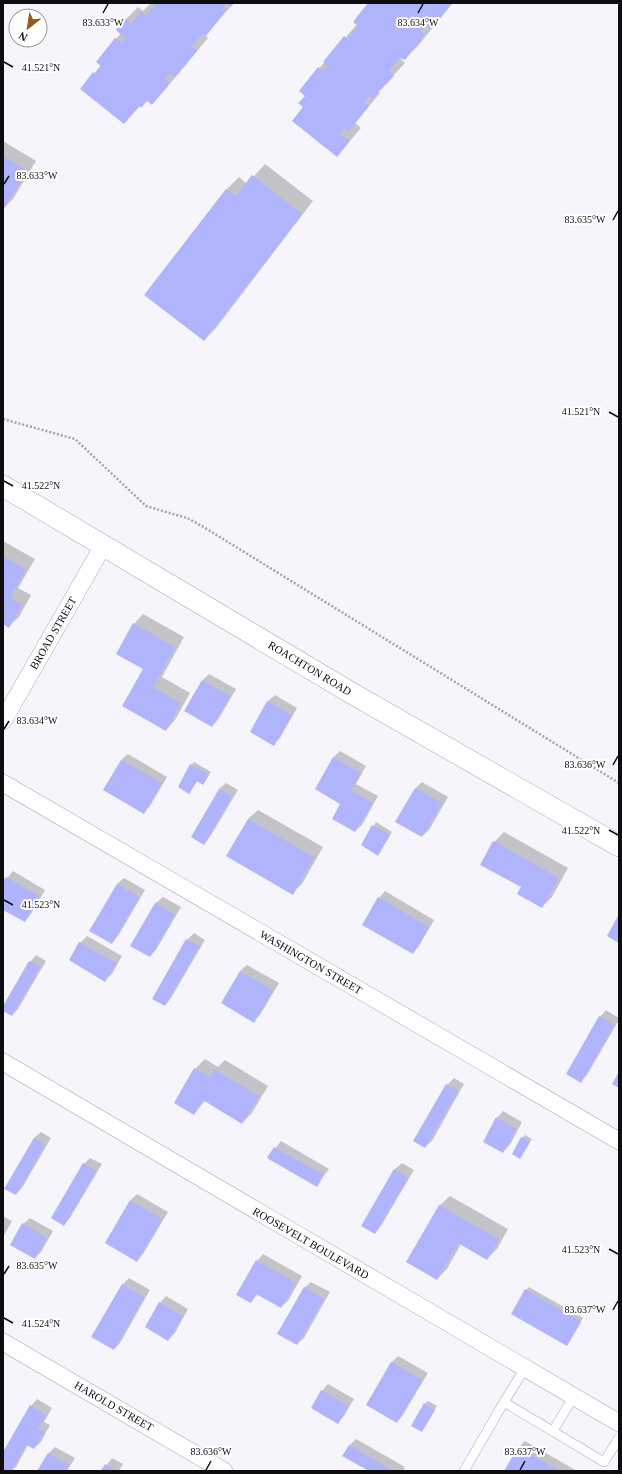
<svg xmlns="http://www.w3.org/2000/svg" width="622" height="1474" font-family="Georgia,serif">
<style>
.shadow{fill:#0003}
.building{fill:#b0b4fd}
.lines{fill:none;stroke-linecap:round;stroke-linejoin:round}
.service-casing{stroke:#acadb2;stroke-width:10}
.minor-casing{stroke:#acadb2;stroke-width:18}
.tertiary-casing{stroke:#acadb2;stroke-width:22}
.path{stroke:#a3a3a8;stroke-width:2.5;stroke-dasharray:2 2;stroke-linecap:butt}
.service{stroke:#fff;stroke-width:9}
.minor{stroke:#fff;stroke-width:17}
.tertiary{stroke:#fff;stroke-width:21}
.ticks{fill:none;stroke:#0d0d0f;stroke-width:1.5}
.labels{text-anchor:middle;stroke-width:4;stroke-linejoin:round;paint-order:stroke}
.street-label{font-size:11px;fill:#0d0d0f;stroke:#fff}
.ticks-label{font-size:10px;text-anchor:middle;fill:#0d0d0f;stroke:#fff;stroke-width:4;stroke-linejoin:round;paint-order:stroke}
</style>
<rect width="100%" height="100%" fill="#f5f5fb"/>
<g class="shadow">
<path d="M151,3H234L205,35L208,38L164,91L152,104L148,100L141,107L140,106L124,123L81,89L101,65L116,39L121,33L126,19L138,7L143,11Z"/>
<path d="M369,3H453L417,47L404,59L399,57L405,63L378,92L380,93L355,123L361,128L337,156L304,107L306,96L300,91L357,24Z"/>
<path d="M3,141L36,161L13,199L4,208Z"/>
<path d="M265,164L313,201L216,328L204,340L226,190L239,177L247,184Z"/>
<path d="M3,541L35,559L18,588L31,595L19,617L9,626L3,623Z"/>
<path d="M143,614L184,637L162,677L190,693L175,720L166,730L144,668L134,624Z"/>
<path d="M209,674L236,689L218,720L212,726L186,711L203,680Z"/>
<path d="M275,695L297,708L280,738L274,744L251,731L268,701Z"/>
<path d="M340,751L366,766L356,784L378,796L362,825L355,831L333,758Z"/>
<path d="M128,754L167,777L150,806L144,813L121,760Z"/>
<path d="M194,762L211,772L203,784L197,781L189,793L191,765Z"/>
<path d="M422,782L448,797L429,830L422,836L397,821L416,788Z"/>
<path d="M226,783L238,790L210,837L204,844L219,789Z"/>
<path d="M258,810L323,847L302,884L292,893L248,819Z"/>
<path d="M376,822L392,832L378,854L362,845Z"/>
<path d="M504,832L568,868L552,897L542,907L522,887L494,842Z"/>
<path d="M13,871L45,890L31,914L25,921L3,908V883Z"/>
<path d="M124,878L145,890L118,936L112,943L117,884Z"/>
<path d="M385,891L434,920L419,946L413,953L379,898Z"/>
<path d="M163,897L181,907L156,950L150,956L132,946L156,903Z"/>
<path d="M194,933L205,940L171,998L165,1005L187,940Z"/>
<path d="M87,936L122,956L112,974L105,980L70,960L80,943Z"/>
<path d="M36,955L46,961L18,1009L12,1015L3,1010V1008L30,962Z"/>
<path d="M247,965L279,983L260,1015L254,1021L240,971Z"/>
<path d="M606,1010L619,1018V1020L587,1075L580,1082L600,1017Z"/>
<path d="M205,1059L218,1067L225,1060L268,1086L252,1113L242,1123L205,1101L194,1114L195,1069Z"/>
<path d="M454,1078L464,1084L432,1141L425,1147L447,1085Z"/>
<path d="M503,1111L522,1122L510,1145L503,1152L497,1118Z"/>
<path d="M41,1132L51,1138L22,1188L16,1194L34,1138Z"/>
<path d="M525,1135L532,1139L520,1158L522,1138Z"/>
<path d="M281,1141L329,1169L316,1186L268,1158Z"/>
<path d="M90,1158L102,1164L70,1218L64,1225L84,1164Z"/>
<path d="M402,1163L414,1170L381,1226L375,1233L362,1226L395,1169Z"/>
<path d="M137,1194L168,1212L143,1254L137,1261L130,1201Z"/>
<path d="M450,1196L508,1229L497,1249L487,1259L461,1244L447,1269L437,1279L407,1262L440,1205Z"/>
<path d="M3,1216L12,1221L3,1237Z"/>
<path d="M30,1218L53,1231L41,1252L34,1258L23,1224Z"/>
<path d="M263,1254L302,1276L288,1301L281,1307L258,1294L250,1302L257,1261Z"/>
<path d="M129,1278L150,1290L120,1343L114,1349L122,1285Z"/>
<path d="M311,1282L330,1292L304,1338L297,1344L304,1288Z"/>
<path d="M529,1287L583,1318L567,1344L526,1290Z"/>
<path d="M166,1296L188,1309L175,1333L168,1340L160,1303Z"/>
<path d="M398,1356L428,1373L403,1415L397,1422L367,1405L392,1362Z"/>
<path d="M328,1384L354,1399L344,1416L338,1423L322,1391Z"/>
<path d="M37,1399L52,1408L44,1422L50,1425L41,1442L34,1448L28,1445L16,1467L11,1471H6L3,1469V1454L31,1406Z"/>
<path d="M428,1401L437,1406L422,1431L425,1404Z"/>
<path d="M356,1439L405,1467L403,1471H371L349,1446Z"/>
<path d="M525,1441L577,1471H505L518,1448Z"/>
<path d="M55,1447L75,1458L67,1471H39L49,1453Z"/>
<path d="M112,1458L123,1464L119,1471H102Z"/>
</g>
<g class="building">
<path d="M156,3H226L222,8L226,11L206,36L203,33L192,47L197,51L175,77L170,73L165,79L170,83L152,105L147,101L141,108L139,106L124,124L80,89L93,72L95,74L101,66L96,62L115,38L122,43L125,38L116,30L125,18L131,24L141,12L146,16Z"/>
<path d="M226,3H234L231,7Z"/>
<path d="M368,3H447L450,5L431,29L426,25L421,31L425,34L405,60L400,58L389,71L394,76L372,99L368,96L364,102L369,106L349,131L345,128L340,134L350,141L337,157L292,121L303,107L298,103L305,96L299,91L318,67L324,71L328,67L323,62L344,36L348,39L358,26L353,22Z"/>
<path d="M3,156L27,171L3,210Z"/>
<path d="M252,175L302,214L204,341L144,295L226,189L236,196Z"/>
<path d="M3,556L26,569L10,598L22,605L9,628L3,624Z"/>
<path d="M133,623L175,647L153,687L181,703L166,731L122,706L143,669L116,654Z"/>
<path d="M202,680L230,696L212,727L184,711Z"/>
<path d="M267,701L292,715L274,746L250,732Z"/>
<path d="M333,757L361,773L351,790L373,803L355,832L332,819L340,804L315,789Z"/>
<path d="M121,760L162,783L144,814L103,790Z"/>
<path d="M190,764L209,775L203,785L197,781L189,794L178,787Z"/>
<path d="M415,788L442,803L422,837L395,822Z"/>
<path d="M219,789L232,796L204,845L191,837Z"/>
<path d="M248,819L314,857L293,895L226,856Z"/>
<path d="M372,825L390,835L378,856L361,845Z"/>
<path d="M493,841L559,878L542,908L517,894L521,887L480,865Z"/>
<path d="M6,877L39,896L25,922L3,910V881Z"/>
<path d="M117,884L139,897L112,944L89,931Z"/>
<path d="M378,897L429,927L413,954L362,925Z"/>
<path d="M155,903L175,914L150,957L130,946Z"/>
<path d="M619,914V943L607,936Z"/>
<path d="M186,939L199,946L165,1006L152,999Z"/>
<path d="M79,942L116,963L105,982L69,960Z"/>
<path d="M29,961L40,967L12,1016L3,1011V1006Z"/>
<path d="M240,971L273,990L254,1023L221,1003Z"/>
<path d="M599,1016L614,1025L581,1083L566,1074Z"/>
<path d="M194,1068L210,1077L214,1069L259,1096L242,1124L203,1100L194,1115L174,1103Z"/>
<path d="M619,1072V1088L612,1084Z"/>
<path d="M446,1084L458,1091L425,1148L413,1141Z"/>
<path d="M496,1117L516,1129L503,1153L483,1142Z"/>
<path d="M521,1137L530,1142L520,1159L512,1154Z"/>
<path d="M34,1138L45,1145L16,1195L4,1189Z"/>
<path d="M274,1147L324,1175L317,1187L267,1158Z"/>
<path d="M83,1163L96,1171L64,1226L51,1218Z"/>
<path d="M394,1169L408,1177L375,1234L361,1226Z"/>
<path d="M130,1200L162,1219L137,1262L105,1243Z"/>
<path d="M439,1205L499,1239L487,1260L458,1243L437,1280L406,1262Z"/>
<path d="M22,1223L47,1238L35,1259L10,1245Z"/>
<path d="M256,1260L296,1283L281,1308L256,1294L251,1303L236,1295Z"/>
<path d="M122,1284L144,1297L114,1350L91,1337Z"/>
<path d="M304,1287L324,1299L297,1345L277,1334Z"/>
<path d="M525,1289L581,1322L567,1346L511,1314Z"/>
<path d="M159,1302L183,1316L168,1341L145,1327Z"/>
<path d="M391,1362L422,1380L397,1423L366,1405Z"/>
<path d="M321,1390L348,1406L338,1424L311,1408Z"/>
<path d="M424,1403L435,1410L422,1432L411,1426Z"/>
<path d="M30,1405L46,1415L38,1429L44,1432L34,1449L26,1445L11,1471H4L3,1452Z"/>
<path d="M349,1445L394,1471H369L342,1456Z"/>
<path d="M518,1447L560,1471H504Z"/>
<path d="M48,1453L69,1465L65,1471H37Z"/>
<path d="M105,1464L117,1471H101Z"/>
</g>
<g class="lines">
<g class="service-casing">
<g id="service">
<path d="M504,1402L525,1368"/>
<path d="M553,1431L574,1396"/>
<path d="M464,1471L504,1402L604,1462L619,1438"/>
</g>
</g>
<g class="minor-casing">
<g id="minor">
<path d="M3,721L103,546"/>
<path d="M3,783L619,1141"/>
<path d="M3,1062L619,1423"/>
<path d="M3,1342L224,1471"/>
</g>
</g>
<g class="tertiary-casing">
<path id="tertiary" d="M3,486L353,694L619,846"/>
</g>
<path class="path" d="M3,419L75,439L146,506L187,518L202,526L619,783"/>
<use href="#service" class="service"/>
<use href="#minor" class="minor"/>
<use href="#tertiary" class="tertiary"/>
</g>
<path class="ticks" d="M103,13L108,4M418,13L423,4M4,62L13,67M4,184L9,176M613,220L618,211M609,412L618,417M4,481L13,486M4,729L9,721M613,765L618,756M609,830L618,835M4,900L13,905M609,1249L618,1254M4,1274L9,1266M613,1310L618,1301M4,1318L13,1323M206,1470L211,1461M520,1470L525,1461"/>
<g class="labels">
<g class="street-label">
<text transform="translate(53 633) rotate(-60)" y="4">BROAD STREET</text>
<text transform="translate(310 668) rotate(31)" y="4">ROACHTON ROAD</text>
<text transform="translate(311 962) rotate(30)" y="4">WASHINGTON STREET</text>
<text transform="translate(311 1243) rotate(30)" y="4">ROOSEVELT BOULEVARD</text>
<text transform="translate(114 1406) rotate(30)" y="4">HAROLD STREET</text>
</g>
</g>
<g class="ticks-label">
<text x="103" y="26">83.633°W</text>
<text x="418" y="26">83.634°W</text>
<text x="41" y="71">41.521°N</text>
<text x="37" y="179">83.633°W</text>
<text x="585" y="223">83.635°W</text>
<text x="581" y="415">41.521°N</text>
<text x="41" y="489">41.522°N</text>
<text x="37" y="724">83.634°W</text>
<text x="585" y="768">83.636°W</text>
<text x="581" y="834">41.522°N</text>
<text x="41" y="908">41.523°N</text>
<text x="581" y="1253">41.523°N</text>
<text x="37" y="1269">83.635°W</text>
<text x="585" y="1313">83.637°W</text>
<text x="41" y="1327">41.524°N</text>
<text x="211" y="1455">83.636°W</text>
<text x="525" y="1455">83.637°W</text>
</g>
<rect width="622" height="1474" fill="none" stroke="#0d0d0f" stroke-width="8"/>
<g transform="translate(28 28) rotate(210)"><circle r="19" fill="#ffffff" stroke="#9e9e9f"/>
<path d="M0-3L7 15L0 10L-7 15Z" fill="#95571b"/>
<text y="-6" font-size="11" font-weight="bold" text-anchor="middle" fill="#0d0d0f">N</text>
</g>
</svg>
